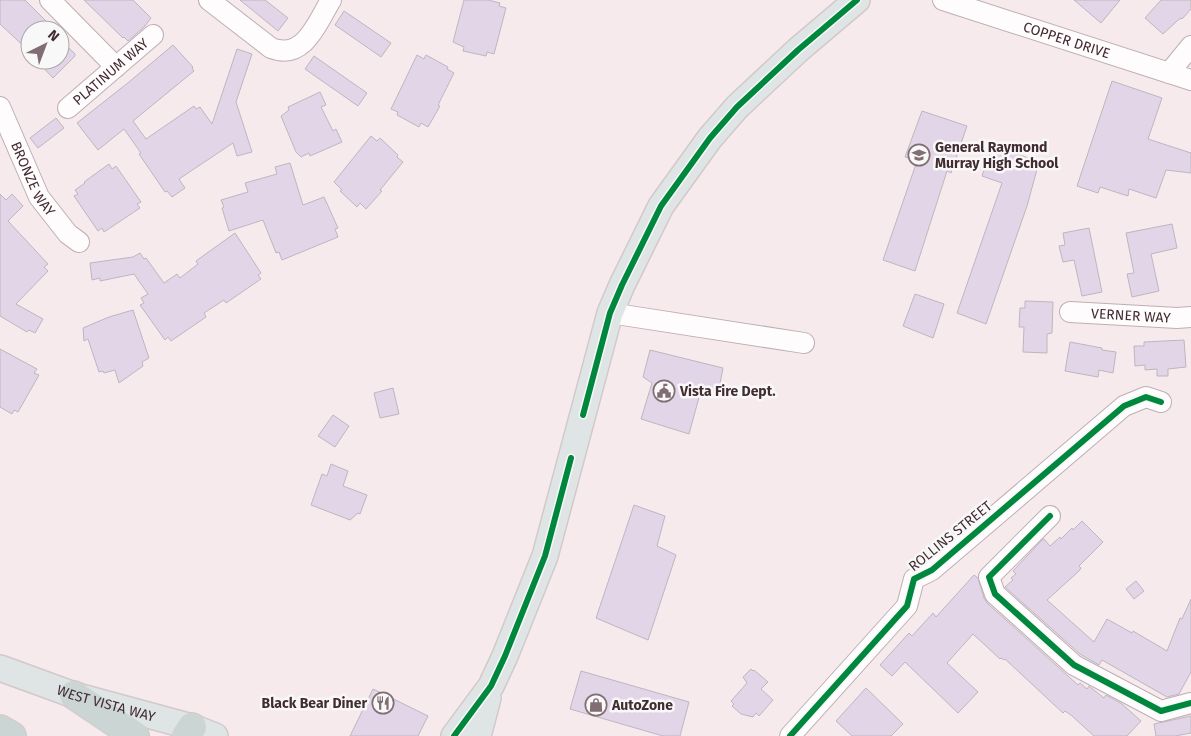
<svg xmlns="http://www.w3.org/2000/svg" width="1191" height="736" font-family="'Fira Sans',sans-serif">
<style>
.building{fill:#e1d5e7;stroke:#beb6bf}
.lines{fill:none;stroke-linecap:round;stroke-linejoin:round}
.minor-casing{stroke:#beafb3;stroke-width:22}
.major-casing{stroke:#d2c9cb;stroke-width:28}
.highway-casing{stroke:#d2c9cb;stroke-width:30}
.minor{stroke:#fefcfc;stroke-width:20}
.major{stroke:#dfe4e4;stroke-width:25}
.highway{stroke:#cad5d4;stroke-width:28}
.cycleway-casing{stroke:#f8f8f8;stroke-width:9}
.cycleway{stroke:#00873e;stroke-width:6}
.labels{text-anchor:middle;stroke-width:5;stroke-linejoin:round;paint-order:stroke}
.street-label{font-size:14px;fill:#422b31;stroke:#f8f8f8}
.poi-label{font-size:14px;font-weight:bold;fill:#422b31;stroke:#f8f8f8;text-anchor:start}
</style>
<rect width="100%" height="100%" fill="#f6eaed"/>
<g class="building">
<path d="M0,0H25L55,30H30V52L0,24Z"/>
<path d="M84,0H133L151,18L144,27L128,41L124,37L123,38Z"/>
<path d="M240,0H265L288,18L278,31Z"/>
<path d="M464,0H488L500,3L499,6L506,8L494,54L487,52L486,56L463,51L464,47L453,42Z"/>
<path d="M1074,0H1120L1101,23Z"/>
<path d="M1161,0H1191V9L1182,19L1181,18L1177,21L1163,34L1145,18Z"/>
<path d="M344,11L391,43L381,57L335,25Z"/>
<path d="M60,39L75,54V56L53,78L36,60H60Z"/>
<path d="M173,45L193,67L192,68L194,71L133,121L146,139L194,106L196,109L200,107L212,124L237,49L252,54L236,102L252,152L237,156L233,143L179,179L185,188L172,197L167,191L165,192L139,154L141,153L124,129L98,150L77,123L129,82Z"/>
<path d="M417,55L424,59L426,55L448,67L447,69L454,73L438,105L440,106L428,127L421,123L419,127L397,115L398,112L391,109Z"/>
<path d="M314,56L367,93L358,106L305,69Z"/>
<path d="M1112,81L1162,98L1148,139L1191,153V173L1166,170L1156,198L1129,189L1128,196L1100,187L1098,193L1077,186Z"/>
<path d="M320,92L326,105L321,107L333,131L336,129L342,142L310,156L309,153L301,157L296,152L281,116L289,110L288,107Z"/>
<path d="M922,111L967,126L951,173L947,171L915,271L883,260L917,161L905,157Z"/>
<path d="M56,118L64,128L38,148L30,138Z"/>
<path d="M371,136L377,141L380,138L398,155L397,157L403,162L380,190L382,191L366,209L360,203L357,207L340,191L342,190L334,182Z"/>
<path d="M993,145L1039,162L1027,206L986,324L957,313L1002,183L982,176Z"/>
<path d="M290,163L303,205L324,197L338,228L335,229L338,237L282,260L279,252L276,253L263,220L229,231L222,208L224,207L221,200L248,192L245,183L277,174L275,167Z"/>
<path d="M109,164L112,169L116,166L141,202L137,204L140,208L104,232L102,228L98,231L74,196L78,194L75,190L85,183L84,182Z"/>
<path d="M0,194L6,200L12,194L23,206L8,221L48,264L44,267L48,271L16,304L43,319L35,333L29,330L27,332L0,316Z"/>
<path d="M1172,224L1177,248L1151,254L1159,291L1132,297L1127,274L1134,273L1126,233Z"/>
<path d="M1089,228L1102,292L1082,296L1074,260L1063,262L1059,246L1065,245L1063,233Z"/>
<path d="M235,233L261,273L258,275L261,279L226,303L224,300L204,313L206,317L171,341L168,337L165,340L140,305L144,303L141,298L148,294L134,274L100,281V278L92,280L90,263L133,257L140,253L144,259L146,258L164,283L177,274L180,278L198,264L196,261Z"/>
<path d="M915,294L944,304L933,338L903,326Z"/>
<path d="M1025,301L1053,302L1052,333L1047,334V353L1023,352L1024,327H1019L1020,308H1025Z"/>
<path d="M133,310L149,358L142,362L143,366L119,383L115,370L104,373L103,371L99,372L88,339L84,341L83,328L109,317Z"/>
<path d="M1184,340L1186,367L1168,369V376H1157V369L1145,370V365L1135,366L1134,346H1144V342Z"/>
<path d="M1070,342L1102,348V350L1116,352L1113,373L1099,370L1098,377L1065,371Z"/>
<path d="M0,349L37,369L34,373L39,375L18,412L14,410L12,414L0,407Z"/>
<path d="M650,350L723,368L718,394L701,390L689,434L641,419L652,383L643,377Z"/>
<path d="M393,388L399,414L380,418L374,393Z"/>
<path d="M333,415L349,426L335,447L318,436Z"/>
<path d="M331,464L348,471L343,486L367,495L360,514L358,513L350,520L311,505L322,474L327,476Z"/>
<path d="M634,505L665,516L657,546L676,555L648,640L596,618Z"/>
<path d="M1082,521L1103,542L1079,566L1081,568L1079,571L1047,600L1094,642L1107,619L1132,633L1133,631L1167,651L1180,618L1182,619L1191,599V672L1179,694L1167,697L1102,660L1099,665L1080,654L1005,587L1013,580L1011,578L1016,574L1013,571L1042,540L1044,539L1050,546L1060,537L1061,539L1072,528L1073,530Z"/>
<path d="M974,575L978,578L984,598L987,603L1078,685L1080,683L1087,689L1089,686L1104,698L1106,695L1122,704L1141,721L1127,736H1094L1071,715L1065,711L1063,713L1005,659L1004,660L1001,658L1000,659L973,634L947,663L978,692L958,713L905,662L892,676L880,665L909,633L912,636L933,613L936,617Z"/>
<path d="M1136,581L1144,591L1134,599L1126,589Z"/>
<path d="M751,669L753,671L754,670L768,682L761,689L773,700L759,716L756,713L753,717L741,714L732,706L734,704L731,701L747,683L743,677Z"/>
<path d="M581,671L689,702L680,736H663L570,709Z"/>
<path d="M866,688L903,724L891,736H852L836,721Z"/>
<path d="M373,689L428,716L418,736H350Z"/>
<path d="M1191,716V733L1175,736H1156L1154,724Z"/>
</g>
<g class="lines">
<g class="minor-casing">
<g id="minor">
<path d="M50,0L116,67"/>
<path d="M209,0L271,48C304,61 317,23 331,0"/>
<path id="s1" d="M943,0L1191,80"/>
<path d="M1169,73L1191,46"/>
<path id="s2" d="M0,107L39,197L68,234L79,242"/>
<path id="s3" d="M68,108L153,35"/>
<path id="s4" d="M1070,312L1177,318L1191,317"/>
<path d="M610,313L804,343"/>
<path d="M1050,516L989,577L995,594L1074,665L1161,711L1191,703"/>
<path d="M790,736L907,606L914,579L932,570L1124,406L1146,397L1161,402"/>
</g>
</g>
<g class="major-casing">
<g id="major">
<path id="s5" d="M0,668L74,695L192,727L215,736"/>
<path d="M454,736L491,686L505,656L545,556L610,313L622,285L661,206L710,138L737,107L798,50L857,0"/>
<path d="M478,736L488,698"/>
</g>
</g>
<g class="highway-casing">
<g id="highway">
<path d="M74,695L135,736"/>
<path d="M0,729L12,736"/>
<path d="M186,736L192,727"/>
</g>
</g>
<use href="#minor" class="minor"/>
<use href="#major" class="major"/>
<use href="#highway" class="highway"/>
<g class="cycleway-casing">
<g id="cycleway">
<path d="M583,415L610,313L622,285L661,206L710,138L737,107L798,50L857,0"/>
<path d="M1050,516L989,577L995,594L1074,665L1161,711L1191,703"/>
<path d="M454,736L491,686L505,656L545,556L571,458"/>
<path d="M790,736L907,606L914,579L932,570L1124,406L1146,397L1161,402"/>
</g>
</g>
<use href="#cycleway" class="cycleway"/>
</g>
<defs>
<g id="school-ring" transform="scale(1.125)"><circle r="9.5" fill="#f8f8f8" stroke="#816e73" stroke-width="1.5"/><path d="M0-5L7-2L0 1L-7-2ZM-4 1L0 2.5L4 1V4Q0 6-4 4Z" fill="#816e73"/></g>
<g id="civic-ring" transform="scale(1.125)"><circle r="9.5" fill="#f8f8f8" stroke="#816e73" stroke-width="1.5"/><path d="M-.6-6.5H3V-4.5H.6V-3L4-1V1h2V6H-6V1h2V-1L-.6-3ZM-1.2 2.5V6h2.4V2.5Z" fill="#816e73"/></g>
<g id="restaurant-ring" transform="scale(1.125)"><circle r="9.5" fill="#f8f8f8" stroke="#816e73" stroke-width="1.5"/><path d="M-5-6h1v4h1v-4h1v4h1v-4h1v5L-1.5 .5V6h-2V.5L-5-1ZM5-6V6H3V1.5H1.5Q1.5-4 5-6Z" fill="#816e73"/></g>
<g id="shop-ring" transform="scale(1.125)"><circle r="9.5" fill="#f8f8f8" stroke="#816e73" stroke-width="1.5"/><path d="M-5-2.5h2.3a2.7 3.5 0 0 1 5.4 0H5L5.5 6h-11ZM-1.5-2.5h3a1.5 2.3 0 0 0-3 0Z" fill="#816e73"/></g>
</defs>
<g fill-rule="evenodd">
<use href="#school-ring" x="919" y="155"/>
<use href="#civic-ring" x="664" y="391"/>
<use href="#restaurant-ring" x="383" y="703"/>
<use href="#shop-ring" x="596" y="705"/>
</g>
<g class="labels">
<g class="street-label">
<text dy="5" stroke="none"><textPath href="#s1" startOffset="130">COPPER DRIVE</textPath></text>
<text dy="5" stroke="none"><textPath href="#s3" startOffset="56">PLATINUM WAY</textPath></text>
<text dy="5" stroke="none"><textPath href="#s2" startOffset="79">BRONZE WAY</textPath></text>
<text dy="5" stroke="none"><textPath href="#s4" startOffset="61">VERNER WAY</textPath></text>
<text transform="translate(950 536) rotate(-39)" y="5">ROLLINS STREET</text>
<text dy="5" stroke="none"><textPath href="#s5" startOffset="112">WEST VISTA WAY</textPath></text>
</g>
<g class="poi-label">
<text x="935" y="152">General Raymond<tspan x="935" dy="16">Murray High School</tspan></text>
<text x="680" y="396">Vista Fire Dept.</text>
<text x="367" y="708" text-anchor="end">Black Bear Diner</text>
<text x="612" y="710">AutoZone</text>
</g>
</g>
<g transform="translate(45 45) rotate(42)"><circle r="24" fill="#f8f8f8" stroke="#afa6a8"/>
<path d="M0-4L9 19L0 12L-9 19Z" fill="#816e73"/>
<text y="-8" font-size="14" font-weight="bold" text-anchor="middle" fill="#422b31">N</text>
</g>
</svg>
